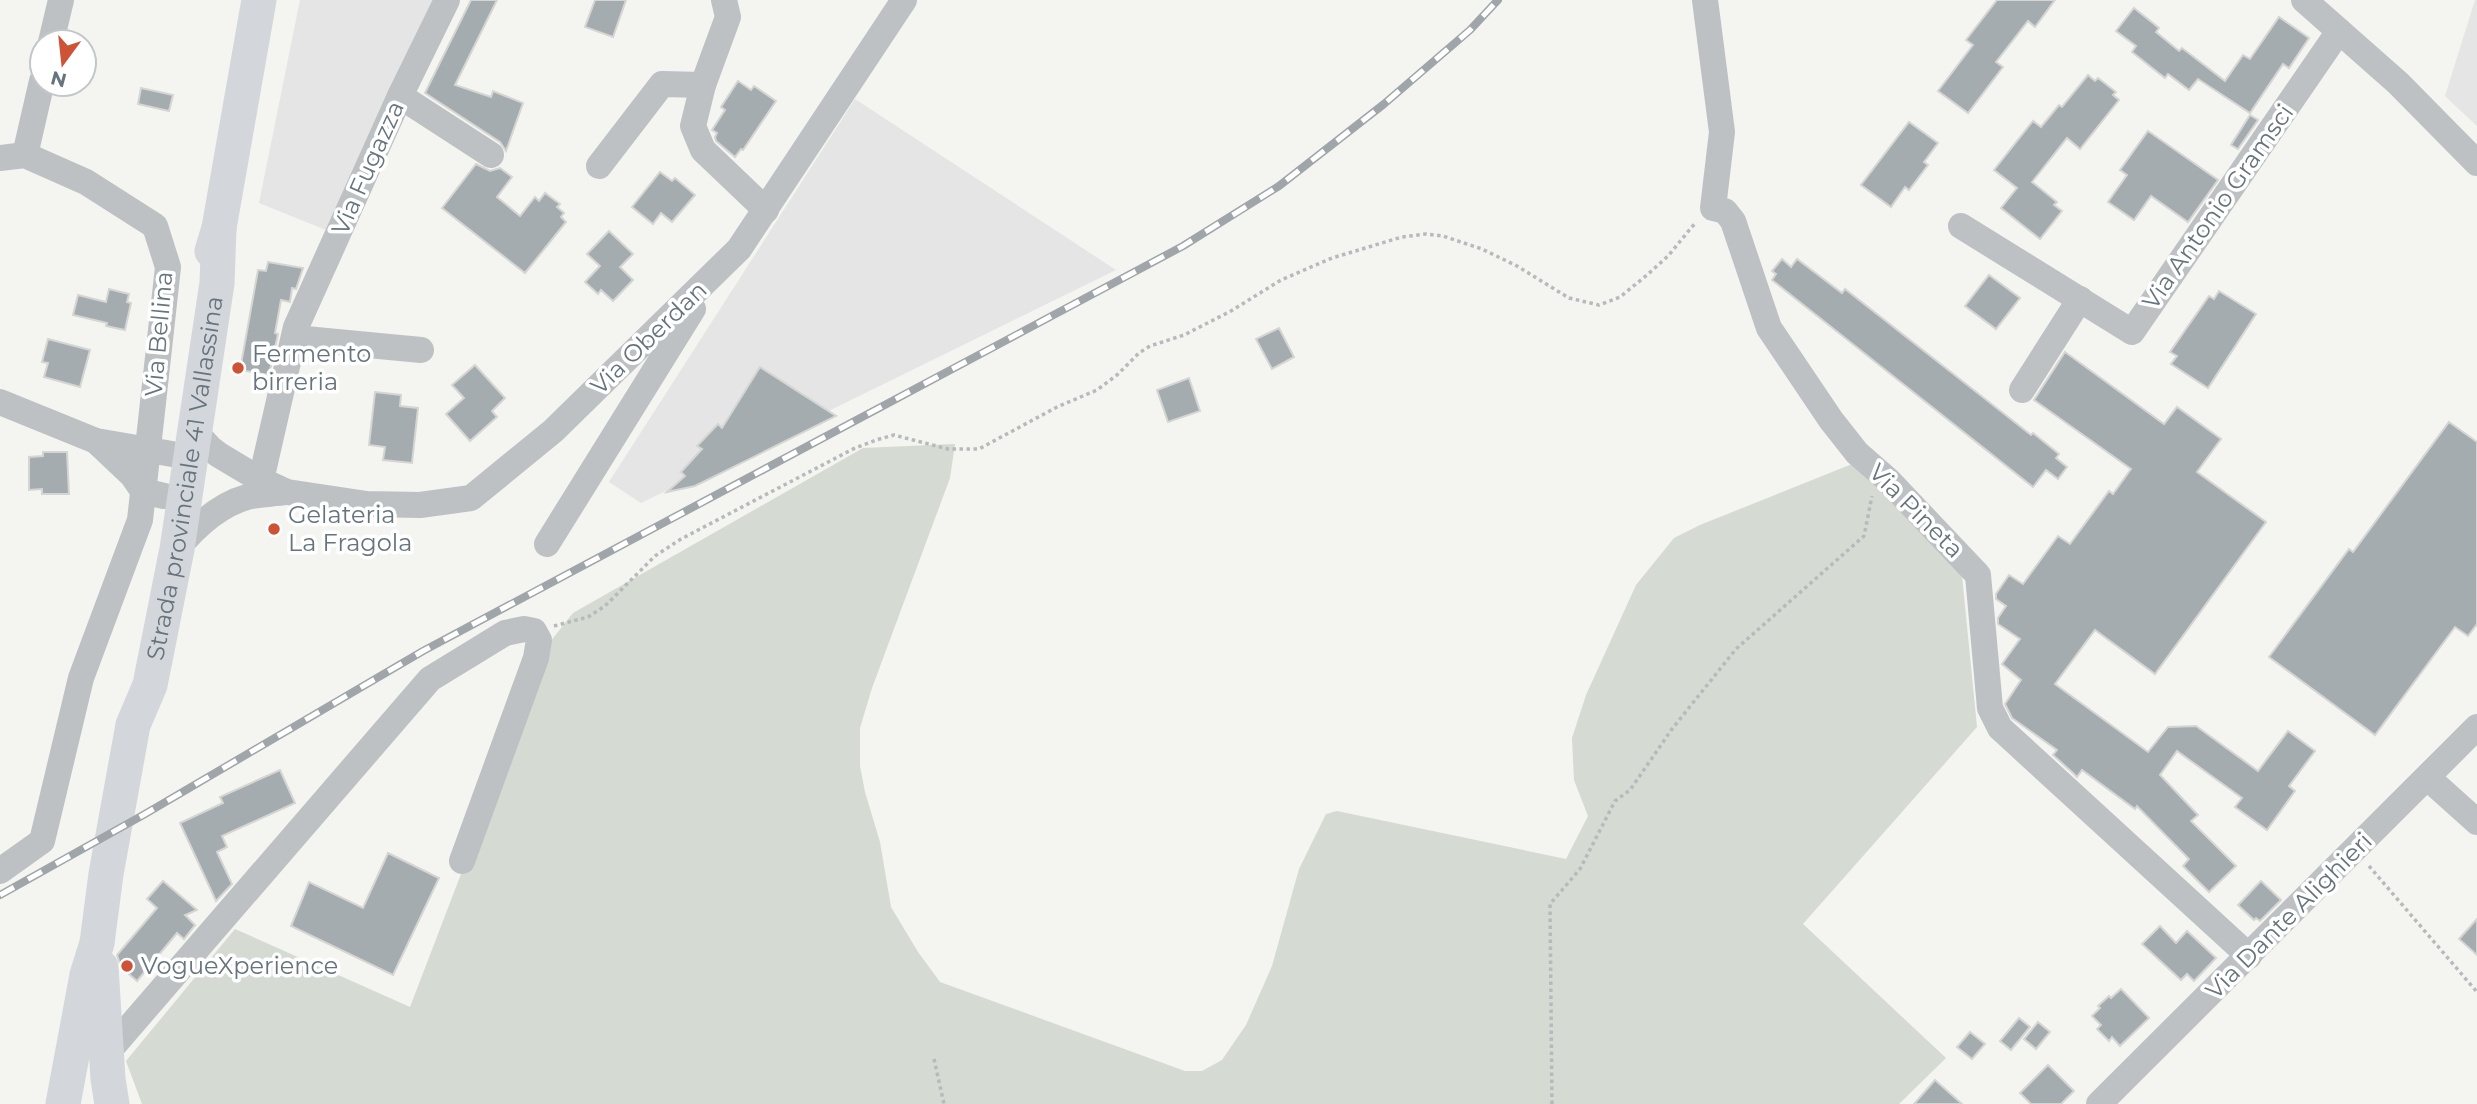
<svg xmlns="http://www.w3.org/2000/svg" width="2477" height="1104" font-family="Montserrat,sans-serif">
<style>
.built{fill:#e4e5e4}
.green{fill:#d5dad2}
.building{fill:#a4acb0;stroke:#d5d5d3;stroke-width:2}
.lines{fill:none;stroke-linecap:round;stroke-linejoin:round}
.path{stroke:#b7babc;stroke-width:3.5;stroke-dasharray:3.5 3.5;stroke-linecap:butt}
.minor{stroke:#bdc1c4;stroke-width:26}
.major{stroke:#d3d7db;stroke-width:35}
.rail-casing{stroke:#9fa5a9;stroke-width:8}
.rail{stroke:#fff;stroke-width:5;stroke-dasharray:16;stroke-linecap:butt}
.poi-dot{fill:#ce5336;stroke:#fff;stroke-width:2.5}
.labels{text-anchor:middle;stroke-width:7;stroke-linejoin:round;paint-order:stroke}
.street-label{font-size:24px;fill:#66747e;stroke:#fff}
.poi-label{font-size:24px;fill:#66747e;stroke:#fff;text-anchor:start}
</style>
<rect width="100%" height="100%" fill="#f4f4f0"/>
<g class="built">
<path d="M300,0H439L331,232L259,203Z"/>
<path d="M2475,0H2477V126L2445,96Z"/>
<path d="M855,99L1116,270L641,503L609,482Z"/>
</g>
<path class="green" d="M955,444L950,478L872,688L860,728V766L865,792L880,842L891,907L918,952L940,982L1185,1071H1202L1222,1060L1246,1025L1272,966L1299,869L1326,814L1337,811L1566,859L1588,816L1574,780L1572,738L1586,695L1636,585L1674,538L1700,525L1852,464L1897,505L1962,576L1977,727L1803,924L1946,1058L1899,1104H142L126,1061L235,929L410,1007L550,642L573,613L863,448Z"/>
<g class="building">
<path d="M471,0H497L455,85L491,97L493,91L523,103L506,151L500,142L425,93Z"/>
<path d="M595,0H626L613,37L585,27Z"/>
<path d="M1997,0H2055L2035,27L2028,21L1996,62L2003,67L1968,113L1938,91L1973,45L1966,40Z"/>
<path d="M2134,8L2159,28L2156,32L2179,51L2182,48L2225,81L2243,55L2250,59L2279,17L2309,38L2289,68L2283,64L2250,113L2198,79L2189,90L2168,74L2165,78L2132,52L2136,46L2116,31Z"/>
<path d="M2088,75L2095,81L2098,78L2116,92L2113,95L2119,100L2080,149L2067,138L2032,182L2057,202L2054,205L2062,211L2040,239L2001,208L2017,188L1994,170L2033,121L2041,127L2059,105L2062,107Z"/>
<path d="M738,81L751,90L754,86L776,101L743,150L741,149L735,157L716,141L715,137L717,133L712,130L725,110L721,107Z"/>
<path d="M141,88L173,95L169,111L138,104Z"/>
<path d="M2250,115L2258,120L2238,149L2231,145Z"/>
<path d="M1909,122L1938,143L1924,162L1928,165L1909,190L1905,187L1891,207L1861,185Z"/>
<path d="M2148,131L2218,180L2188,222L2151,196L2134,220L2108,202L2127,175L2120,170Z"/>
<path d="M476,164L490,171L500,168L512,177L497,197L520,216L535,197L539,201L545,193L560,204L557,207L564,213L561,217L566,222L525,273L442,208Z"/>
<path d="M660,172L672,181L675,178L695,195L672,222L661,213L653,224L632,207Z"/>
<path d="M609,231L633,254L620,267L633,280L613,301L601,290L598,294L585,282L600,266L587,254Z"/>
<path d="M1782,259L1791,267L1797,259L1842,293L1845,289L2031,435L2033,433L2059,454L2056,458L2067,467L2058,479L2046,470L2033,487L1772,280L1776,274L1772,271Z"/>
<path d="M268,262L303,268L296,289L292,288L290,302L281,300L275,333L278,334L269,375L240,370L258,270L266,271Z"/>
<path d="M1989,275L2020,298L1996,329L1965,306Z"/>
<path d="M109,289L129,294L127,302L131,303L125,330L106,326L107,323L73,315L78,295L106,302Z"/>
<path d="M2219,291L2256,314L2208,388L2171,364L2177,356L2170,352L2209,296L2214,299Z"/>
<path d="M1279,328L1294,357L1272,369L1256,339Z"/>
<path d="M48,339L90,350L80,387L44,377L48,363L42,362Z"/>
<path d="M2065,352L2164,424L2177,407L2221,439L2197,472L2266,522L2155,674L2095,630L2055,684L2148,752L2168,727L2196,726L2258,771L2288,731L2315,751L2289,786L2295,791L2267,830L2235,807L2242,798L2177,751L2160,775L2198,815L2191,821L2236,866L2209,892L2183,866L2189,859L2137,806L2135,809L2082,770L2077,777L2073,773L2053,755L2057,750L2012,718L2005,704L2021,680L2002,664L2020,639L1998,624V618L2006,606L1996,599V594L2009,575L2023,584L2058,536L2070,544L2109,491L2113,494L2131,469L2034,400Z"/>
<path d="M475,365L505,398L492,411L497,417L470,441L446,414L464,398L452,385Z"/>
<path d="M760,367L836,416L695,486L667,492L685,476L681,472L702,449L697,446L718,424L722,428Z"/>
<path d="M1189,378L1200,411L1168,422L1157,390Z"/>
<path d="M375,392L401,395L400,406L418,408L412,463L383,460L385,447L369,445Z"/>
<path d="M2449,422L2477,442V624L2468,636L2455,627L2375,735L2269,657L2349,549L2353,552Z"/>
<path d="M43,452H67L69,494H42V489L29,490V457L43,456Z"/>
<path d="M280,770L295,803L222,836L227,847L217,852L232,884L216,901L180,823L223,803L220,797Z"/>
<path d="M388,853L439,878L393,975L291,926L309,882L363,908Z"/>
<path d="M163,881L197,910L185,915L195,925L184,939L177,933L137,981L121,967L117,955L157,908L147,899Z"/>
<path d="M2261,881L2281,900L2260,921L2256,918L2254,920L2238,905Z"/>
<path d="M2477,919V955L2459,939Z"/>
<path d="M2160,926L2176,943L2187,931L2216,958L2194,981L2187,974L2181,980L2142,944Z"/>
<path d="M2121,989L2149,1018L2120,1046L2112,1037L2109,1041L2097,1029L2101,1025L2092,1016L2100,1008L2098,1006L2109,996L2111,998Z"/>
<path d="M2019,1018L2030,1027L2011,1050L2000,1041Z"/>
<path d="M2038,1022L2050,1032L2036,1049L2024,1039Z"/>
<path d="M1970,1032L1985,1044L1972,1059L1957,1047Z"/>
<path d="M2048,1065L2074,1091L2061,1104H2031L2020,1093Z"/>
<path d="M1935,1080L1962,1104H1914Z"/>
</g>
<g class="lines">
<g class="path">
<path d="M554,626L588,617L605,606L655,556L681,539L853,449L876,440L894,435L948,449H979L1057,407L1097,390L1117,375L1139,353L1150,346L1184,335L1231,311L1281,280L1332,258L1402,237L1426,234L1443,236L1482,249L1517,266L1569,298L1599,305L1620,297L1647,275L1668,256L1696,222"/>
<path d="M2369,866L2477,992"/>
<path d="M934,1059L944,1104"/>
<path d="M1552,1104L1550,904L1580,869L1615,801L1630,790L1672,729L1736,649L1864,536L1872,496"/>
</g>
<g class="minor">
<path d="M724,0L728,17L703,85L693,126L703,150L766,210"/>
<path d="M1705,0L1722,132L1713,208L1725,211L1733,221L1769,328L1831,420L1857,453L1888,480L1978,575L1990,708L2000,728L2249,956"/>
<path d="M2304,0L2398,83L2477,163"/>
<path d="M51,42L61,0"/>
<path d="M400,96L491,155"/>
<path d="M25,155L42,81"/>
<path d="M0,158L25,155L86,182L155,226L168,267L140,520L81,678L42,841L0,871"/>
<path d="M599,166L662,84L703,85"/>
<path d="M1961,226L2132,332L2339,31"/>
<path d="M295,338L421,350"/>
<path d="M2022,390L2080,299"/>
<path d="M0,402L96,441L172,454"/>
<path d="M196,433L211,449L219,455L261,480L287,492L367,504L420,505L471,498L553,431L739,249L904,0"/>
<path d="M96,441L132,475L143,491L164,496"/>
<path d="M261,480L296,327L400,96L447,0"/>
<path d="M547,544L693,309"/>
<path d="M177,549C195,527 219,505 247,497C259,494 273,494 286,492"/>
<path d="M2428,778L2477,822"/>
<path d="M107,1053L430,679L505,633L524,629L534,631L539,640L536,658L462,861"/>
<path d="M2099,1104L2477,727"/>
</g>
<g class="major">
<path d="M212,251L219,228L259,0"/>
<path d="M101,967L108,1079L112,1104"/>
<path id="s1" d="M63,1104L87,975L97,943L106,874L133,725L150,685L177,549L217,283L219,228"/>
</g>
<g class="rail-casing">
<path id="rail" d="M0,895L145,814L423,651L1183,246L1279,186L1384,104L1470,30L1498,0"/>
</g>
<use href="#rail" class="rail"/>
</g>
<g class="poi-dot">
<circle cx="238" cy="368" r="7"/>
<circle cx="274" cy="529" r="7"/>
<circle cx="127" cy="966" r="7"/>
</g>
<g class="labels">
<g class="street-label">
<text transform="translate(368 168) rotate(-66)" y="8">Via Fugazza</text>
<text transform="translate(2218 207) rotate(-55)" y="8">Via Antonio Gramsci</text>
<text transform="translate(159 334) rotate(-85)" y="8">Via Bellina</text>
<text transform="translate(649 338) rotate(-44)" y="8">Via Oberdan</text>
<text dy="8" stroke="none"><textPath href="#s1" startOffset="639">Strada provinciale 41 Vallassina</textPath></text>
<text transform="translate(1916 511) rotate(45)" y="8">Via Pineta</text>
<text transform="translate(2289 916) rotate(-45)" y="8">Via Dante Alighieri</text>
</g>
<g class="poi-label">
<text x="252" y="362">Fermento<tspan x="252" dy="28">birreria</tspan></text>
<text x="288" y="523">Gelateria<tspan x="288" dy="28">La Fragola</tspan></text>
<text x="141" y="974">VogueXperience</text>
</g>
</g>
<g transform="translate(63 63) rotate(195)"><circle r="33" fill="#ffffff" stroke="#c2c7cb" stroke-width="2"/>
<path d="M0-5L12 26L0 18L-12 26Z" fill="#ce5336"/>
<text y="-10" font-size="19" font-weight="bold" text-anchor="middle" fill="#66747e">N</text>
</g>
</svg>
